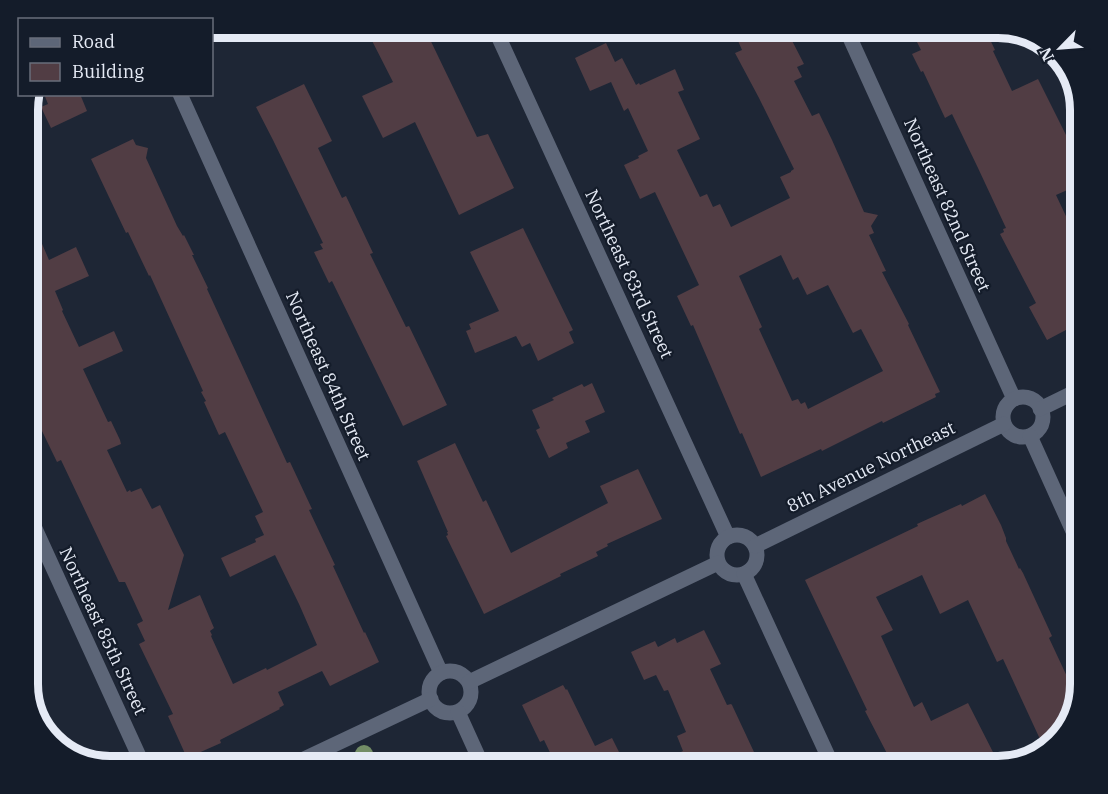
<svg xmlns="http://www.w3.org/2000/svg" width="1108" height="794" font-family="'IBM Plex Serif',serif">
<style>
.building{fill:#513d44;fill-rule:evenodd}
.lines{fill:none;stroke-linecap:round;stroke-linejoin:round}
.minor{stroke:#5d6678;stroke-width:15}
.tree{fill:#738d66}
.labels{text-anchor:middle;stroke-width:4.5;stroke-linejoin:round;paint-order:stroke}
.street-label{font-size:18px;fill:#e5eaf5;stroke:#141c2a}
.rim{fill:none;stroke:#e5eaf5;stroke-width:8}
</style>
<rect width="100%" height="100%" fill="#1e2635"/>
<g class="building">
<path d="M365,27H424L477,137L488,134L514,188L459,215L415,122L383,138L362,96L393,82Z"/>
<path d="M732,27H785L804,64L797,67L802,77L794,81L812,116L819,113L832,140L864,212L878,215L871,226L874,233L869,235L886,271L882,272L909,324L908,325L940,392L935,394L936,397L883,423L882,421L822,451L821,449L761,477L742,433L740,434L693,325L691,326L677,296L699,285L655,192L640,199L624,165L639,158L638,156L648,151L628,108L624,111L611,82L590,91L575,58L606,43L615,62L622,58L636,85L639,83L640,85L675,69L684,90L678,92L700,139L677,150L700,197L707,194L713,207L720,204L731,227L790,198L780,177L791,172V171L794,169L759,98L735,53L742,50ZM781,255L793,280L798,277L807,295L828,285L853,333L861,329L883,371L808,409L805,402L801,404L798,399L792,401L759,329L762,327L739,276Z"/>
<path d="M939,27H984L995,50L993,51L1012,91L1038,79L1081,165V184L1056,195L1081,248V322L1047,340L1029,307L1036,303L1000,234L1004,232L1003,229L1006,228L978,168L952,114L945,118L923,71L921,72L912,54L921,50L915,38Z"/>
<path d="M304,84L332,141L318,148L342,198L346,196L373,253L370,254L406,327L409,326L447,405L403,426L332,281L329,283L314,252L323,249L320,244L323,243L273,140L256,107Z"/>
<path d="M44,94H80L87,111L51,128L41,107L48,104Z"/>
<path d="M133,139L136,145L148,148L146,158L177,226L183,236L184,235L194,255H192L208,288L207,289L287,463L290,462L312,509L309,510L335,565L333,566L364,633L365,632L379,662L330,686L322,671L278,692L284,705L279,708L280,709L220,740L221,743L187,758L168,716L173,714L139,644L145,641L137,624L143,621L125,582H119L61,460L57,462L27,400V209L49,260L76,247L89,276L55,291L63,310L62,311L79,347L114,331L123,351L83,369L108,422L111,421L120,440L121,444L107,450L127,492L130,490L131,492L141,488L152,509L160,505L184,555L168,610L200,595L214,628L210,631L212,635L211,636L233,684L266,668L267,670L317,645L299,604L275,555L230,577L221,558L256,542L255,539L264,535L255,516L263,512L225,432L219,435L204,402L206,401L201,392L203,391L150,275L149,276L128,232L126,233L91,159Z"/>
<path d="M523,228L573,330L569,332L574,343L538,361L530,343L522,347L516,336L475,353L466,331L471,329L469,324L499,311L470,252Z"/>
<path d="M592,383L605,412L585,421L590,432L566,443L568,448L549,458L536,430L540,428L532,410L554,400L552,398L582,384L584,387Z"/>
<path d="M455,443L483,502L486,500L511,553L608,503L600,486L638,469L662,519L607,544L608,546L596,552L598,556L560,574L561,576L484,614L446,536L448,535L447,532H448L417,461Z"/>
<path d="M985,494L1001,525L1006,538V541L1019,569L1020,568L1023,573L1052,636L1049,638L1077,698L1064,734L1045,750L1003,659L997,662L968,600L940,614L922,575L876,597L893,630L881,636L914,707L922,702L931,721L968,703L996,758L977,767H967L963,758L942,767H894L865,711L867,710L805,580L918,526L917,524L961,504L962,506Z"/>
<path d="M704,630L721,664L710,669L727,705L731,704L732,705L761,767H650L683,751L677,736L686,732L668,690L664,691L656,675L644,680L631,652L655,641L658,647L675,638L677,643Z"/>
<path d="M563,685L566,690L567,689L595,746L612,738L621,756L604,764L606,767H552L556,765L544,740L540,742L522,705Z"/>
</g>
<g class="lines">
<g class="minor">
<path d="M494,27L728,537"/>
<path d="M845,27L1014,399"/>
<path d="M180,94L441,673"/>
<circle cx="1023" cy="417" r="20"/>
<path d="M1040,409L1081,389"/>
<path d="M1030,436L1081,549"/>
<path d="M27,511L144,767"/>
<circle cx="737" cy="555" r="20"/>
<path d="M755,546L1004,424"/>
<path d="M744,574L833,767"/>
<circle cx="450" cy="692" r="21"/>
<path d="M469,682L718,563"/>
<path d="M458,712L483,767"/>
<path d="M287,767L431,699"/>
</g>
</g>
<circle class="tree" cx="364" cy="754" r="9"/>
<g class="labels">
<g class="street-label">
<text transform="translate(947 205) rotate(66)" y="6">Northeast 82nd Street</text>
<text transform="translate(629 274) rotate(65)" y="6">Northeast 83rd Street</text>
<text transform="translate(328 376) rotate(66)" y="6">Northeast 84th Street</text>
<text transform="translate(871 467) rotate(-26)" y="6">8th Avenue Northeast</text>
<text transform="translate(103 631) rotate(65)" y="6">Northeast 85th Street</text>
</g>
</g>
<path d="M0 0H1108V794H0ZM110 38H998A72 72 0 0 1 1070 110V684A72 72 0 0 1 998 756H110A72 72 0 0 1 38 684V110A72 72 0 0 1 110 38Z" fill="#141c2a" fill-rule="evenodd"/>
<path class="rim" d="M110 38H998A72 72 0 0 1 1070 110V684A72 72 0 0 1 998 756H110A72 72 0 0 1 38 684V110A72 72 0 0 1 110 38Z"/>
<rect x="18" y="18" width="195" height="78" fill="#141c2a" stroke="#686e7b" stroke-width="1.5"/>
<rect x="30" y="38" width="30" height="9" fill="#5d6678" stroke="#686e7b" stroke-width="1.5"/>
<text x="72" y="48" font-size="18" fill="#e5eaf5">Road</text>
<rect x="30" y="63" width="30" height="18" fill="#513d44" stroke="#686e7b" stroke-width="1.5"/>
<text x="72" y="78" font-size="18" fill="#e5eaf5">Building</text>
<g transform="translate(1060 48) rotate(245)" stroke="#141c2a" stroke-width="4.5" paint-order="stroke">
<path d="M0-4.5L10 22L0 15L-10 22Z" fill="#e5eaf5"/>
<text y="-9" font-size="16" font-weight="bold" text-anchor="middle" fill="#e5eaf5">N</text>
</g>
</svg>
